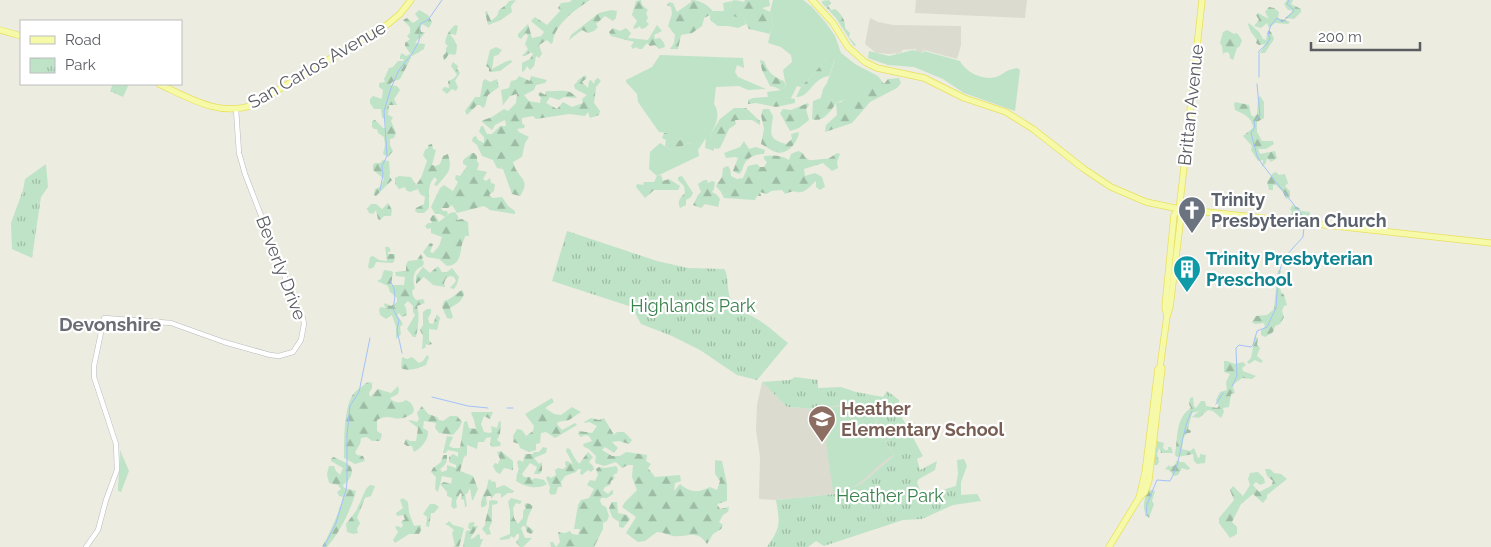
<svg xmlns="http://www.w3.org/2000/svg" width="1491" height="547" font-family="Raleway,sans-serif">
<style>
.education{fill:#dcdbd0}
.grass{fill:#bfe3c6}
.forest{fill:url(#forest-firs)}
.park{fill:url(#park-tufts)}
.lines{fill:none;stroke-linecap:round;stroke-linejoin:round}
.stream{stroke:#a3c2fa;stroke-width:1}
.minor-casing{stroke:#b9bac0;stroke-width:5.5}
.major-casing{stroke:#e9e05d;stroke-width:7}
.minor{stroke:#fff;stroke-width:4.5}
.major{stroke:#f6faa8;stroke-width:5.5}
.labels{text-anchor:middle;stroke-width:4.5;stroke-linejoin:round;paint-order:stroke}
.street-label{font-size:18px;fill:#5a5c62;stroke:#fff}
.worship-label{font-size:18px;font-weight:bold;fill:#5b616d;stroke:#fff;text-anchor:start}
.culture-label{font-size:18px;font-weight:bold;fill:#0d838f;stroke:#fff;text-anchor:start}
.park-label{font-size:18px;fill:#39824c;stroke:#fff}
.education-label{font-size:18px;font-weight:bold;fill:#785e54;stroke:#fff;text-anchor:start}
.neighbourhood-label{font-size:19px;font-weight:bold;fill:#6b6d74;stroke:#fff}
</style>
<defs>
<pattern id="forest-firs" width="22" height="20" patternUnits="userSpaceOnUse" patternTransform="scale(1.25)"><rect width="22" height="20" fill="#bfe3c6"/><path d="M5 1l3.5 6h-7zM16 11l3.5 6h-7z" fill="#9ebba4"/></pattern>
<pattern id="park-tufts" width="24" height="20" patternUnits="userSpaceOnUse" patternTransform="scale(1.25)"><rect width="24" height="20" fill="#bfe3c6"/><path d="M3 7l-1-3M5 7V3M7 7l1-3M15 17l-1-3M17 17v-4M19 17l1-3" fill="none" stroke="#9ebba4"/></pattern>
</defs>
<rect width="100%" height="100%" fill="#ecece1"/>
<g class="education">
<path d="M916,0H1027L1025,18L915,13Z"/>
<path d="M870,18L878,22L893,25L961,26V45L957,59L924,50L922,53L916,51V49L902,50V52L896,54L895,53L890,54L876,53L865,44Z"/>
<path d="M762,382L787,407L818,409L841,405L873,406L878,427L894,456L861,484L834,494L776,500L759,499L760,457L756,430L757,405Z"/>
</g>
<g class="grass">
<path d="M773,0H803L812,7L826,23L835,36L841,53L855,64L878,76L848,98L836,103L827,96V83L835,60L827,59L801,87L797,86L791,98L768,97L767,92L781,90L786,87L783,70L792,62L791,55L781,47L768,43L773,22L770,12Z"/>
<path d="M732,1L730,8L744,19L746,24L738,28L728,26H718L710,20V15L713,11H724L723,3Z"/>
<path d="M913,50L923,53L924,51L960,61C966,73 985,82 999,76C1007,71 1007,70 1017,68L1020,70L1015,111L964,93L943,79L914,67L888,65L868,58L869,51L889,56Z"/>
<path d="M660,55L743,58L744,68L737,65L735,72L738,77L766,89L748,90L739,86L716,87L714,104C721,114 716,125 710,135L714,145V151L705,148L706,138L698,150L699,156L657,176L649,169L650,152L660,143L672,151L686,144L692,143L682,138L676,143L668,137L667,133L659,132L638,102L637,94L626,82V80L652,67Z"/>
<path d="M845,406H871L877,426L893,455C886,460 879,464 874,470C862,481 851,493 833,492L826,442L828,439L818,409Z"/>
<path d="M120,450L129,471L121,492L118,491C118,477 121,464 120,450Z"/>
</g>
<g class="forest">
<path d="M516,0L511,6L512,12L501,20L488,25L485,12L487,11L491,21L497,16L499,10L506,5L509,1Z"/>
<path d="M572,0H590C576,9 554,25 553,42L551,44L547,40L539,45L542,54L539,58L536,56L534,66L530,70L527,66L524,71L522,72V63L530,59L533,54L531,52L525,56H522L528,49L525,44L528,36L526,33L521,39L518,37V34L528,24L532,38L541,36L544,32L531,21L535,17L547,25L560,11L558,8L561,3L570,2Z"/>
<path d="M641,0L642,5L648,10L646,13L648,18L646,21L649,24L645,28L641,29L640,26L635,29L633,28L637,21L632,15L636,1Z"/>
<path d="M691,0C700,0 706,4 713,11L710,15L704,18L702,26L692,33L681,35L678,49H670L674,43L675,35L668,26L672,14L671,7L667,5L669,2L673,3L677,12L691,2Z"/>
<path d="M735,0L744,2L745,0H769L770,6L762,8L770,12L773,22L770,34L749,29L744,19L733,16L730,8L732,1Z"/>
<path d="M829,0L831,3L828,6L831,10L835,9C841,13 846,21 845,28L850,33L849,37L856,45L854,46L836,18L822,3V1Z"/>
<path d="M1287,0H1293L1291,4L1301,9V12L1294,19L1285,18L1292,12L1291,10H1288L1284,4Z"/>
<path d="M1269,7L1274,8L1279,12L1278,18L1290,22L1288,24L1275,23L1269,28L1267,23L1261,28L1254,26L1259,20L1256,15L1258,13L1269,19L1265,12Z"/>
<path d="M419,10L428,15L432,22L429,28L422,24L420,28L421,32H425L421,38L418,39L415,43L425,44L424,49L412,56L405,46V43L410,39L407,36L410,33V27L403,20L407,18L413,23L419,19L415,14Z"/>
<path d="M611,10L617,11L616,18L613,21L605,16L596,24L598,27L594,31L588,33L582,30L569,40L571,35L599,13Z"/>
<path d="M1249,23L1259,32L1263,39L1266,40L1268,30L1271,32L1274,39L1265,53H1260L1265,44L1259,45L1256,43L1257,40L1251,32L1248,25Z"/>
<path d="M455,25L458,26L456,35L452,34L450,35C456,40 459,48 455,55L449,54L444,61L443,55L446,53V48L448,46L445,43C446,36 449,30 455,25Z"/>
<path d="M657,25L662,31L654,35L655,39L660,38L664,43L665,47L659,49L655,45L650,46L647,43L642,49H639L636,47L633,49L631,46L634,42L611,36L609,32L613,28L620,31L626,28L631,33L628,38L648,40Z"/>
<path d="M1227,30L1234,34L1237,33L1242,40L1240,46L1237,48L1233,60L1230,58L1229,53L1226,52L1223,54L1222,46L1220,43L1223,32Z"/>
<path d="M496,47L502,50L498,55L494,56L492,69L505,62L511,60L512,62L500,71L489,72V68L486,66L490,50Z"/>
<path d="M402,53L406,56L410,54L411,58L400,79L392,82L390,85L397,86L400,90L394,99L397,105H389L388,115L393,117L391,121L396,133L394,138L390,139V145L393,151L388,157L383,154L385,145L384,137L378,133L377,129H374L372,127V121L375,120L383,128H386L385,120L382,117L381,109H374L370,103V99L373,96L382,99L383,90L379,87V83L385,82L384,79L389,68L393,67L398,61H403L404,59H400V56Z"/>
<path d="M827,59H835L829,76C812,78 810,98 796,97L801,87Z"/>
<path d="M760,60L764,61C768,72 773,77 784,81L786,87L781,90L775,87L770,86L762,70Z"/>
<path d="M453,62L458,66L457,69L460,73L455,81L458,87L456,91L452,89L447,94L442,90L444,87L449,88L448,81L453,79L457,75L451,66Z"/>
<path d="M585,75L587,78L582,82L588,88L589,81L591,80L594,84L595,80L598,78L601,81L596,87L594,103L600,111L599,115L590,118L588,112L585,116L569,114L536,119L533,116L522,118V123L525,126L524,128L517,129L519,132L529,137L525,143L522,157L513,162C517,179 532,178 520,196L512,194L503,169L497,168L493,160L482,156L477,145L472,141L473,137L476,136L478,140L484,143V137L479,132L481,126H483L487,134H492L500,126H506L505,120L495,125L492,130L481,121L492,117L504,109L508,111L516,103L517,94L510,96L503,105L501,90L509,88L511,81L516,80L519,76L530,81L531,76L547,80L545,83L536,85L534,90L524,95L529,101L540,103L541,98L538,94L540,92L545,95L546,91C558,92 569,87 577,98L564,97L559,100L550,97L546,103L557,109L563,102L572,107L583,103L582,99L587,95L575,89L574,85L577,82L578,80Z"/>
<path d="M878,76L884,84L888,79L899,78L901,83L897,88L870,102L852,123L825,132L826,125L837,115L836,103C830,112 823,123 812,119L813,101L821,98L823,89L827,83V96L836,103L841,102Z"/>
<path d="M485,79L490,82L497,79L499,87L488,95L485,106L483,108L480,105H477L467,115L465,111L475,97H480L483,81Z"/>
<path d="M780,96L795,99V103L776,107L756,103L748,104V100L753,98Z"/>
<path d="M1260,96L1264,102V118L1257,122V132L1262,141H1273L1274,144L1266,149H1258L1260,154L1275,151L1277,158L1271,162L1267,158L1266,163L1262,167L1263,160L1258,161L1251,150L1252,146L1243,136L1253,128C1252,117 1244,114 1235,110L1234,104L1235,102L1249,105L1251,115L1254,117L1257,114L1258,99Z"/>
<path d="M808,103L809,105L806,109L809,120L799,128L790,131L780,113L783,109L791,110Z"/>
<path d="M734,108H746L760,121V125L752,120H735L736,124L729,129L720,148L715,149L710,135L720,119Z"/>
<path d="M763,109H769L773,116C771,133 767,139 786,144L792,139L791,134L799,132C798,142 787,156 776,152C771,151 766,146 761,144L764,129L761,115Z"/>
<path d="M664,133H667L669,137H673L675,143L686,136L693,140L692,143L686,144L672,151L665,146L666,140L662,138Z"/>
<path d="M744,141L749,149L756,147L765,150L764,154C757,154 749,156 745,163C742,167 744,170 739,174L733,171L738,158L735,157L726,158L724,153L740,147Z"/>
<path d="M432,144L433,149L436,150L432,165L436,166L440,164L443,156L448,154C453,172 447,173 437,186L434,185L437,180L435,177C426,185 430,197 429,208L424,213H418L415,211L416,208L424,204L425,197L420,194L418,189L410,192L406,190L405,187L399,189L395,184V178L399,176L411,177L416,185L421,178L427,161L423,155L425,150L428,148V145Z"/>
<path d="M798,151C804,152 803,156 807,159C811,162 822,158 828,159L837,153L840,154L837,162L838,168L832,171L823,163L804,169L805,176L815,173L822,177L825,187L820,190L816,187V181C812,184 807,191 802,192C794,193 796,189 785,194L782,190L771,191L767,194L760,192L761,196H757L755,200L724,198L721,192L716,186L722,177L723,168L728,166L730,169L731,176L737,179L743,178L748,166L757,164L760,167H764L767,162L764,159V156C774,155 781,155 789,160L791,154Z"/>
<path d="M472,153H474L477,156V161L479,164L477,170L487,172L483,179L486,181L490,178L491,183L495,184L494,191L489,195L493,198L502,197L508,206L515,211V214L490,210L484,206L457,213L452,205L448,208H441L443,211H447L448,214L445,217L440,214H435L431,207L440,188L444,185L453,191L458,182L455,179L456,175L460,176L467,166L463,164V160Z"/>
<path d="M383,160L389,161L390,174L389,176L392,180L376,196L374,195L375,189L380,187L384,179L373,170V165L375,163H380Z"/>
<path d="M1276,172L1279,175L1285,174L1288,183L1285,186L1290,191V197L1286,199L1283,192L1276,185H1273V190H1269L1267,182L1273,173Z"/>
<path d="M661,175L663,181L669,179L680,186L678,190H654L645,198L636,187L637,184L643,185L644,182H654L657,176Z"/>
<path d="M682,176L693,193L691,197L686,200V205L680,208C677,201 680,198 685,193L684,186L678,180V177Z"/>
<path d="M704,180H707L708,183L712,181L715,182L714,189L712,192L717,195L720,199L718,207L705,204L701,208L693,205L698,195L701,192L698,184Z"/>
<path d="M388,203L392,210L391,216H384L380,220L378,219L376,210L373,214L369,213L367,209L371,204H376L382,209Z"/>
<path d="M1292,205L1299,208L1301,211L1310,212V215H1314L1315,217C1310,222 1300,220 1292,220L1290,218L1292,211L1290,210Z"/>
<path d="M455,212L458,216L457,220L462,219L468,222L469,236H465C465,239 463,241 462,244C460,255 460,265 447,266L439,259L427,257L423,252L430,243L433,244L430,252L433,253L439,246L442,237L431,233V228L427,229L425,226L428,223H432L430,219L433,215H435L439,222L450,213Z"/>
<path d="M385,247H389L391,251L388,252V254H395L394,262L392,263L376,262L374,267L370,269L368,267L370,257L373,256L379,260L387,261Z"/>
<path d="M421,254L423,257L422,260L424,262L423,266C413,269 412,278 415,288L412,291L413,296L416,300L423,299L425,303L417,306C420,316 418,327 416,337H413L407,329L415,315L413,312V306L408,301L404,305L406,308L407,315L402,317L399,313L397,315L403,324L400,327L401,334L396,339V327L392,315L386,319L380,315L379,310L380,307L386,308L384,305L385,303L391,306L397,302V298L390,292L388,286L377,281L381,279L384,270L391,271L393,272L391,285H404L405,277L396,276L395,272L406,271V265L408,261L417,260Z"/>
<path d="M438,266L442,272H447L452,268L459,277L457,284L454,289L450,288L456,281L454,277L450,276L446,278L444,283L445,287L433,285L424,277L416,284V276L423,267L430,273Z"/>
<path d="M1278,270L1281,271L1280,280L1284,281L1280,287L1281,292L1284,295L1287,305L1284,306L1282,311L1284,317L1280,324L1275,326L1273,332L1265,337L1261,335V330L1265,327L1264,323L1255,324L1252,322L1256,316L1267,315L1274,309Z"/>
<path d="M462,290L464,294C462,301 457,304 450,308L453,317L451,319L447,318L442,307L444,301C452,299 455,294 462,290Z"/>
<path d="M427,309H431V313L428,318L429,323L433,324L437,314L440,318L437,330L429,329V340L432,344L428,345L426,344L425,348L422,349L423,336L420,330L423,325V312Z"/>
<path d="M1255,336L1258,338L1257,345L1260,348L1257,356L1263,361L1261,363L1255,360L1249,364L1247,362L1251,358Z"/>
<path d="M427,355L429,357L426,365C419,368 408,372 401,368L402,357L407,359L412,357L419,363L423,361Z"/>
<path d="M1224,361H1227L1235,364L1243,362L1246,365L1242,368L1243,371L1256,376L1252,379L1242,378L1234,384L1233,387L1235,393L1231,394L1229,407L1223,408L1224,412L1221,418L1213,411L1208,410L1199,418L1192,417L1199,411L1192,413L1188,429L1191,431L1190,433H1187L1183,438L1182,449L1190,451L1194,448L1198,458L1200,457V454L1206,455L1205,463L1197,464L1194,461L1193,454L1177,457L1175,455C1178,438 1175,418 1191,408L1189,404L1190,398L1193,397L1194,406L1196,408L1201,401H1205L1206,406L1217,408L1219,406L1216,400L1220,392L1227,390L1226,382L1230,374L1224,372Z"/>
<path d="M368,382L372,383V388L369,393L370,397L378,389L391,393L398,386L399,390L398,394L390,398C394,403 400,404 406,400L411,403L414,409L413,413C394,426 393,411 377,420V431L382,434L380,441H372L367,437L361,438L360,444L355,452L357,455L363,456L365,461L355,464L344,458C344,442 344,412 351,398C354,391 361,387 368,382Z"/>
<path d="M552,398L554,402L545,408L554,414L561,415L572,407L581,412L569,420L558,422L557,424L562,430L575,423L577,425L555,438L546,432L541,433L540,443L536,444V450L529,452L520,448L519,444L513,442V436L517,429L522,430L526,436L533,431L534,426L525,414Z"/>
<path d="M422,406L428,414L437,417L439,420L443,421L450,416H457L462,422L459,428L453,435L439,433L435,428L436,423L424,421L423,428L428,431C429,440 420,449 414,452L412,446H407L404,444L406,439L410,441H416L418,428L409,421L410,420L417,422L419,419L417,413Z"/>
<path d="M473,412H493L490,419L484,416L481,424L484,432L490,433L492,432L491,426L497,428L499,421L501,422L500,434L497,440L501,443L500,446L492,447L490,444L491,437L486,438L484,442H478L477,449L467,445V455L464,457L460,471L473,476L478,489L473,500H472L470,488L467,494H465L467,506L465,507L464,500L461,499L462,494L460,493L456,501L457,507L454,509L451,506L452,498L447,496V492L440,484L444,482L451,484L452,478L442,476L438,492L435,489L436,477L431,472L433,468L441,462L443,455H447C447,462 446,465 440,469L442,472L447,470V465L456,468V465L449,462V457L453,454L458,457V452L448,450L445,453H443L447,436L453,437L449,446L453,448H460L464,422L467,421L469,428L476,429L474,420L471,413Z"/>
<path d="M591,418L599,420L604,418L614,435L617,432H624L632,440L629,444L619,441L612,442L618,448L614,453L605,447L602,450L612,456H620L626,452L647,455L646,461L651,464L648,468L655,477L680,475L681,481L675,483L674,491L680,484C691,493 698,493 710,487L717,490L720,481L715,474V460L722,461L727,484V501L717,504L720,509L729,507L728,512L723,515L719,522L723,525L721,529L713,534L707,544C696,528 688,538 673,536C668,535 663,532 657,532L645,541L638,542L626,533L636,517L622,507L625,502L637,490L632,477L633,465H628L622,468L616,462L604,466L595,463L596,456L589,449L584,447L583,444L592,441L589,436L585,435L581,437L578,434L579,431L592,433L597,426L589,422L585,423L584,422Z"/>
<path d="M1157,441L1164,443L1163,448L1165,450H1168V447H1171L1173,453H1161L1159,448L1157,454L1159,462L1157,465H1154Z"/>
<path d="M543,447L547,448L546,453L534,458L539,464L542,462V470L540,474H534L537,467L530,463L522,474L524,477H530L532,480L535,478L544,480L547,484C538,490 525,487 516,481L517,474L519,470L517,462L519,460L523,462L525,454H533L534,452H539Z"/>
<path d="M567,448L570,449L574,457L579,464L588,452L593,457L589,462L593,466L594,469L591,472L588,470L582,475L580,474L581,469H578L576,472L565,476L561,482L562,487H558L556,494L551,495L549,492L550,487L546,478L548,476L551,478L556,475L555,470L558,468L563,469L566,467L565,462L567,461L573,464L566,451Z"/>
<path d="M501,451L513,461V470L504,468L500,474L496,472L493,466L495,463L498,464L500,459L497,452Z"/>
<path d="M334,457C338,460 345,461 349,465C356,472 349,481 343,485L344,488L356,491C351,510 340,532 327,547H322C331,531 338,515 343,497L339,496L337,492L341,489L338,485L329,483L327,474L329,466H334L336,471L340,475L343,468L331,461V458Z"/>
<path d="M1177,460L1180,462H1184L1190,468L1188,470L1182,468L1178,475L1174,476L1169,470L1165,469L1169,465L1170,467L1175,465Z"/>
<path d="M616,466L618,469L617,473L613,475L615,478L611,481L610,485L605,487L603,490L608,494L612,490H613V494L607,498H601L600,501L602,505L606,507L609,516L607,521L603,523V529L594,547H551L550,542H553L556,547L560,542L558,532L565,533L570,531L572,534L578,535L580,529H574L578,505L581,500L589,498L594,489L587,485L590,480L595,481L598,475L596,469L599,467L605,468Z"/>
<path d="M1265,469H1270L1274,473L1281,474L1287,479L1267,495V498L1263,503L1253,494L1241,504L1232,522L1237,527V534L1230,538L1219,523V518L1234,500L1230,490L1233,486L1243,496L1250,485L1248,479L1250,473L1258,472L1264,478L1265,483L1260,485L1256,482L1253,485L1259,492L1271,486L1273,481L1267,476Z"/>
<path d="M490,479L492,482L494,481L496,483V488L504,485L514,491L512,493H508L501,498V494L498,493L495,494L491,499V496H488L486,497L487,504L484,507H481C480,497 488,490 488,481Z"/>
<path d="M370,485L375,486L371,496L365,498L357,518L360,523L357,529L358,533L353,534L347,532L346,524L356,511L366,489Z"/>
<path d="M1151,490L1155,491L1152,501L1154,504L1149,518C1141,509 1144,502 1147,491Z"/>
<path d="M403,498L408,502L409,513L414,526L421,525V530L419,534H409L395,543L393,540L398,532L395,527L398,526L401,528L403,525L401,522L405,519L403,515L397,516L396,513L403,508L400,500Z"/>
<path d="M511,498L522,501L520,504L516,503L513,508L514,518L518,524L523,518V511L526,508L524,505L526,503L530,504L533,506L528,517L526,525L534,531L531,534L527,532L525,526H523L521,528L525,538H532L523,547H520L516,542L519,538V534H517L514,538L511,536L509,539L500,540V538L510,534V511L508,502Z"/>
<path d="M492,500L498,501L497,504L492,505V522L489,528L491,534L487,535L482,529L485,525C485,517 490,509 489,501Z"/>
<path d="M612,502H617L618,513L627,515L630,519L623,528L619,527V522L612,517L609,508Z"/>
<path d="M430,504H435L439,507L434,513H431L429,527L426,526L427,517L423,514Z"/>
<path d="M449,521L453,525L464,528L459,547H452L455,546L452,533L454,530L448,525H445Z"/>
<path d="M473,522L475,523L473,526H478L470,539L474,538L478,534L480,535V539H483L480,547H463L466,531L471,530L468,528L469,523Z"/>
</g>
<g class="park">
<path d="M113,84H129L123,97L110,91Z"/>
<path d="M46,164L48,187L41,197L32,258L12,249L11,223L23,190L25,179Z"/>
<path d="M567,231L657,261L688,268L724,269C730,276 725,292 733,303C741,313 753,315 763,323C772,329 780,337 788,343L757,380L737,375L700,350L672,336L641,324L632,307L552,281Z"/>
<path d="M795,377L818,380V388L841,387L856,392L883,397L887,391L899,400L900,414L923,456L917,459L920,470L937,461L935,470L919,479L917,482L922,496L956,486L958,474L957,460L964,459L967,466L961,482V495L977,494L981,501L953,505L922,519L903,520L824,546L816,541L808,547H767C781,527 780,524 776,500L835,494L861,484L894,456L878,427L873,406L841,405L818,409L821,418L817,419L809,412L810,410L817,409L787,407L762,382L790,380Z"/>
</g>
<g class="lines">
<g class="stream">
<path d="M1259,77V51L1267,44L1270,38L1268,34L1271,25L1277,18L1282,22L1293,12L1294,10L1287,4L1289,0"/>
<path d="M1257,84L1260,116L1254,122L1255,127L1251,133L1257,156L1262,164L1305,219"/>
<path d="M380,190L383,175L382,166L387,156L384,111L391,88L399,70L412,54L419,41L420,24L428,20L442,0"/>
<path d="M390,281C397,291 395,297 393,309L399,320L397,330L402,353"/>
<path d="M1232,386L1237,376L1236,348L1239,345L1251,347L1253,345L1257,331L1267,327L1276,308L1278,277L1283,259L1303,237L1304,227"/>
<path d="M432,397L468,406L488,408"/>
<path d="M1216,404L1223,393"/>
<path d="M507,408H513"/>
<path d="M1146,516L1147,504L1157,480L1170,481C1183,460 1180,432 1192,411"/>
<path d="M324,547L336,523L346,490L347,482V435L350,406L359,392L370,338"/>
</g>
<g class="minor-casing">
<path id="minor" d="M86,547L98,530L106,500L117,470L116,444L94,377V366L104,318L171,323L224,342L270,355L279,356L293,352L301,340L304,324L303,318L298,311L245,174L239,153L236,109"/>
</g>
<g class="major-casing">
<g id="major">
<path d="M812,0L833,23L848,47L865,62L877,68L924,78L964,98L1006,112L1033,129L1084,169L1111,187L1146,202L1179,209L1491,243"/>
<path d="M0,30L21,36"/>
<path d="M159,84C189,98 219,117 253,105L388,24L400,14L411,0"/>
<path d="M1167,316L1170,307L1181,216L1179,209"/>
<path d="M1139,498L1145,473L1158,369L1160,367L1167,316L1165,307L1174,215L1179,209L1182,185L1202,0"/>
<path d="M1109,547L1139,498L1145,492L1149,480L1162,368"/>
</g>
</g>
<use href="#minor" class="minor"/>
<use href="#major" class="major"/>
</g>
<defs>
<g id="church-pin" transform="scale(1.4375)"><path d="M0 17L-7.5 6A9.5 9.5 0 1 1 7.5 6Z" fill="#6b7280" stroke="#fff"/><path d="M-1.2-6h2.4v3.5h3.3v2.4h-3.3V6h-2.4V-.1h-3.3v-2.4h3.3Z" fill="#fff"/></g>
<g id="building-pin" transform="scale(1.4375)"><path d="M0 17L-7.5 6A9.5 9.5 0 1 1 7.5 6Z" fill="#0f9aa8" stroke="#fff"/><path d="M-4-6H4V6H1V3H-1V6H-4ZM-2.5-4.3h1.7v1.8h-1.7ZM.8-4.3h1.7v1.8H.8ZM-2.5-1h1.7V.8h-1.7ZM.8-1h1.7V.8H.8Z" fill="#fff"/></g>
<g id="school-pin" transform="scale(1.4375)"><path d="M0 17L-7.5 6A9.5 9.5 0 1 1 7.5 6Z" fill="#8d6e63" stroke="#fff"/><path d="M0-5L7-2L0 1L-7-2ZM-4 1L0 2.5L4 1V4Q0 6-4 4Z" fill="#fff"/></g>
</defs>
<g fill-rule="evenodd">
<use href="#church-pin" x="1192" y="210"/>
<use href="#building-pin" x="1187" y="269"/>
<use href="#school-pin" x="822" y="419"/>
</g>
<g class="labels">
<g class="street-label">
<text transform="translate(317 65) rotate(-30)" y="6">San Carlos Avenue</text>
<text transform="translate(1191 105) rotate(-84)" y="6">Brittan Avenue</text>
<text transform="translate(281 268) rotate(69)" y="6">Beverly Drive</text>
</g>
<g class="worship-label">
<text x="1211" y="206">Trinity<tspan x="1211" dy="21">Presbyterian Church</tspan></text>
</g>
<g class="culture-label">
<text x="1206" y="265">Trinity Presbyterian<tspan x="1206" dy="21">Preschool</tspan></text>
</g>
<g class="park-label">
<text x="693" y="312">Highlands Park</text>
<text x="890" y="502">Heather Park</text>
</g>
<g class="education-label">
<text x="841" y="415">Heather<tspan x="841" dy="21">Elementary School</tspan></text>
</g>
<g class="neighbourhood-label">
<text x="110" y="331">Devonshire</text>
</g>
</g>
<rect x="20" y="20" width="162" height="65" fill="#ffffff" stroke="#bdbec0"/>
<rect x="30" y="36" width="25" height="8" fill="#f6faa8" stroke="#bdbec0"/>
<text x="65" y="45" font-size="15" fill="#5a5c62">Road</text>
<rect x="30" y="58" width="25" height="15" fill="url(#park-tufts)" stroke="#bdbec0"/>
<text x="65" y="70" font-size="15" fill="#5a5c62">Park</text>
<path d="M1311 42v8h109v-8" fill="none" stroke="#5a5c62" stroke-width="2.5"/>
<text x="1318" y="42" font-size="15" fill="#5a5c62" stroke="#ffffff" stroke-width="4" paint-order="stroke">200 m</text>
</svg>
